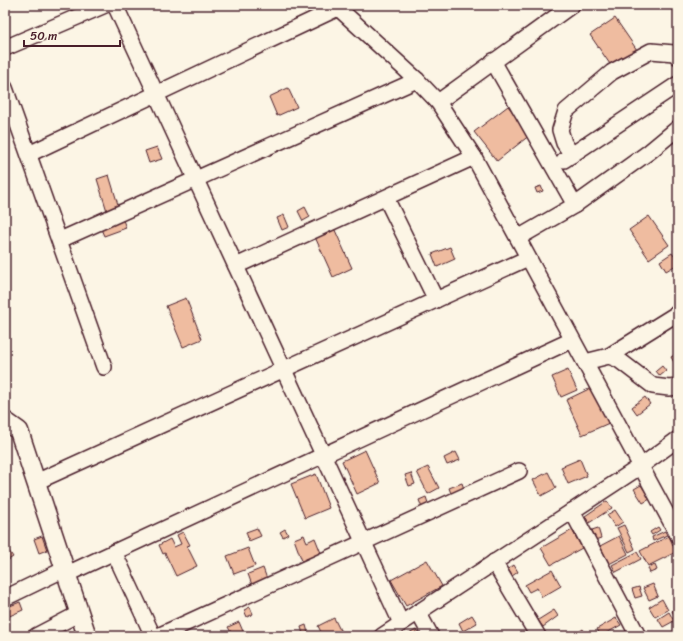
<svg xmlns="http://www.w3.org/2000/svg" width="683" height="641" font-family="Sriracha,sans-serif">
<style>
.building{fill:#efbca0;stroke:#4a1f2b}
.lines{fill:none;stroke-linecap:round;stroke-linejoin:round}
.minor-casing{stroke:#4a1f2b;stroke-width:18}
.tertiary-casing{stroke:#4a1f2b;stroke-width:21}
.minor{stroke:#fcf5e5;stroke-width:15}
.tertiary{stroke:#fcf5e5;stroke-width:18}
</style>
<rect width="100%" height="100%" fill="#fcf5e5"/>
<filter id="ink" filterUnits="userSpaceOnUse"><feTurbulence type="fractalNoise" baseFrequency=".025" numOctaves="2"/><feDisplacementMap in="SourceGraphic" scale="8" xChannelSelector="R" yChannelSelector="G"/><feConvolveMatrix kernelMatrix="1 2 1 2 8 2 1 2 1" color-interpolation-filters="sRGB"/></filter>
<g filter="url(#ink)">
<g class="building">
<path d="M615,18L637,50L612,67L590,35Z"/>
<path d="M288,88L297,107L277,116L269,97Z"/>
<path d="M508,106L530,135L497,161L474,132Z"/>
<path d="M157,147L162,159L149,163L145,151Z"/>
<path d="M109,175L119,208L107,211L97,179Z"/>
<path d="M541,186L543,191L537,193L535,188Z"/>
<path d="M305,207L310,217L303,221L298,211Z"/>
<path d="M284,215L289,227L282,230L277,218Z"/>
<path d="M649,216L669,245L649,259L629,230Z"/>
<path d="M123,220L126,228L104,236L101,229Z"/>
<path d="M334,228L352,268L333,277L315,237Z"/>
<path d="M450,247L455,259L437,267L432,254Z"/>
<path d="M672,253L678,262V264L666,271L660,261Z"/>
<path d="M186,298L202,339L183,347L166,306Z"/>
<path d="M678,353V369L671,357Z"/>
<path d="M662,366L666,371L660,376L656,371Z"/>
<path d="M568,370L577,390L561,397L552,377Z"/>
<path d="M593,387L609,423L582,435L566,400Z"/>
<path d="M645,397L650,404L637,414L632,407Z"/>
<path d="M365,450L380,483L357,494L342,461Z"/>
<path d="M456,452L460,460L447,465L444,458Z"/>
<path d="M580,459L587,476L568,484L561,467Z"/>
<path d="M428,467L439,488L428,494L417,472Z"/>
<path d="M548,472L556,488L541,496L533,480Z"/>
<path d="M411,473L415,484L409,486L405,475Z"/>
<path d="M316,474L329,508L305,518L291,484Z"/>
<path d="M462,483L465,492L452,496L449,488Z"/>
<path d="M641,485L650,499L643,503L634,489Z"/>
<path d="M426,497L429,506L422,508L419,500Z"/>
<path d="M607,501L612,508L589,523L585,516Z"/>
<path d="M615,510L623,522L615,527L607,515Z"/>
<path d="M624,525L635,549L629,552L617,528Z"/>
<path d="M658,527L660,530L652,535L650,532Z"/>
<path d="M257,528L261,536L249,541L246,532Z"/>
<path d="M598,528L601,538L595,540L592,530Z"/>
<path d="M285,529L288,534L283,537L280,532Z"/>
<path d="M572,530L582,548L551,565L541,548Z"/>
<path d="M665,531L667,535L653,541L652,537Z"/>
<path d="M183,532L190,545L187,546L197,566L176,576L165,553L163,554L159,545L170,539L174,547L181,544L177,535Z"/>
<path d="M304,535L307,542L315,538L321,553L302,561L294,539Z"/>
<path d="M42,536L47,550L39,553L34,539Z"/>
<path d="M619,536L628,554L609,564L600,546Z"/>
<path d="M669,536L676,552L648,566L640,551Z"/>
<path d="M7,548L13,557L5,562V549Z"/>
<path d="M248,548L255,566L234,574L227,556Z"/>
<path d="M637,552L641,559L616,572L612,565Z"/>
<path d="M427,560L442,586L406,606L391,580Z"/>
<path d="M514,565L518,572L512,576L508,569Z"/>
<path d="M655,565L657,570L650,573L648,568Z"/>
<path d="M263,568L267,579L252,585L248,574Z"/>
<path d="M552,570L561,586L542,597L537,588L529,592L525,585Z"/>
<path d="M653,584L658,596L649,600L643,588Z"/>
<path d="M639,587L642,596L635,598L632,589Z"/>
<path d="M662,599L668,610L655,617L649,607Z"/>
<path d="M20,602L23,610L5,618V608Z"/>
<path d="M250,607L253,614L247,617L244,610Z"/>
<path d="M678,608V622L672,611Z"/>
<path d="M554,610L558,616L543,627L538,620Z"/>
<path d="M669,612L674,621L663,627L658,619Z"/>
<path d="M472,615L477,623L463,631L459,623Z"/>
<path d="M334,618L343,636H323L318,626Z"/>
<path d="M616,618L621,625L601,636L597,629Z"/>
<path d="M239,622L245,636H233L228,627Z"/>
<path d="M306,625L308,633L303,634L301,627Z"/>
<path d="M583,629L587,636H577L576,634Z"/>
<path d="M416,630L419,636H405Z"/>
<path d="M258,631L260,636H248Z"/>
</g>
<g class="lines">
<g class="minor-casing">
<g id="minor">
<path d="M115,5L401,623"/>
<path d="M335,5L417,80L438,102L474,157L678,535"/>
<path d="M5,48L105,5"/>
<path d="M493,61L575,205"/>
<path d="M5,88L104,367"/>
<path d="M438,102L572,5"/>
<path d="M29,154L338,8"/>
<path d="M572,155L564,143L560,130L566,111L612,72L651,51L674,53L678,57"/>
<path d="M564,160L678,84"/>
<path d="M386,198L436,300"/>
<path d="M518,238L575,205L649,152L678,128"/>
<path d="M60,240L417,80"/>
<path d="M236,266L474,157"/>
<path d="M609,356L678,313"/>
<path d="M585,362L609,356L619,360L653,386L669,388L678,387"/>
<path d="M36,482L528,258"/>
<path d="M572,511L638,636"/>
<path d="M114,552L153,636"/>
<path d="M494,562L538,636"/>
<path d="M67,574L572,340"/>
<path d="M5,598L65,569"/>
<path d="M418,612L431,636"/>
<path d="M36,636L80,613"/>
<path d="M158,636L519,471"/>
<path d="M382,636L641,466L678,439"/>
</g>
</g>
<g class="tertiary-casing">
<path id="tertiary" d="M5,421L19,431L87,636"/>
</g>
<use href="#minor" class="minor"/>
<use href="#tertiary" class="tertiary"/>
</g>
</g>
<rect width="683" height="641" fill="none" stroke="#fcf5e5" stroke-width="20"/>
<rect x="10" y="10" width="663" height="621" fill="none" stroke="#4a1f2b" stroke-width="1.5" filter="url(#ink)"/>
<path d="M24 40v6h96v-6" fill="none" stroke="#4a1f2b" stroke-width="2"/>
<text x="30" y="40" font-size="12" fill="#4a1f2b" stroke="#fcf5e5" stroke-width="3" paint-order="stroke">50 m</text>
</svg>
